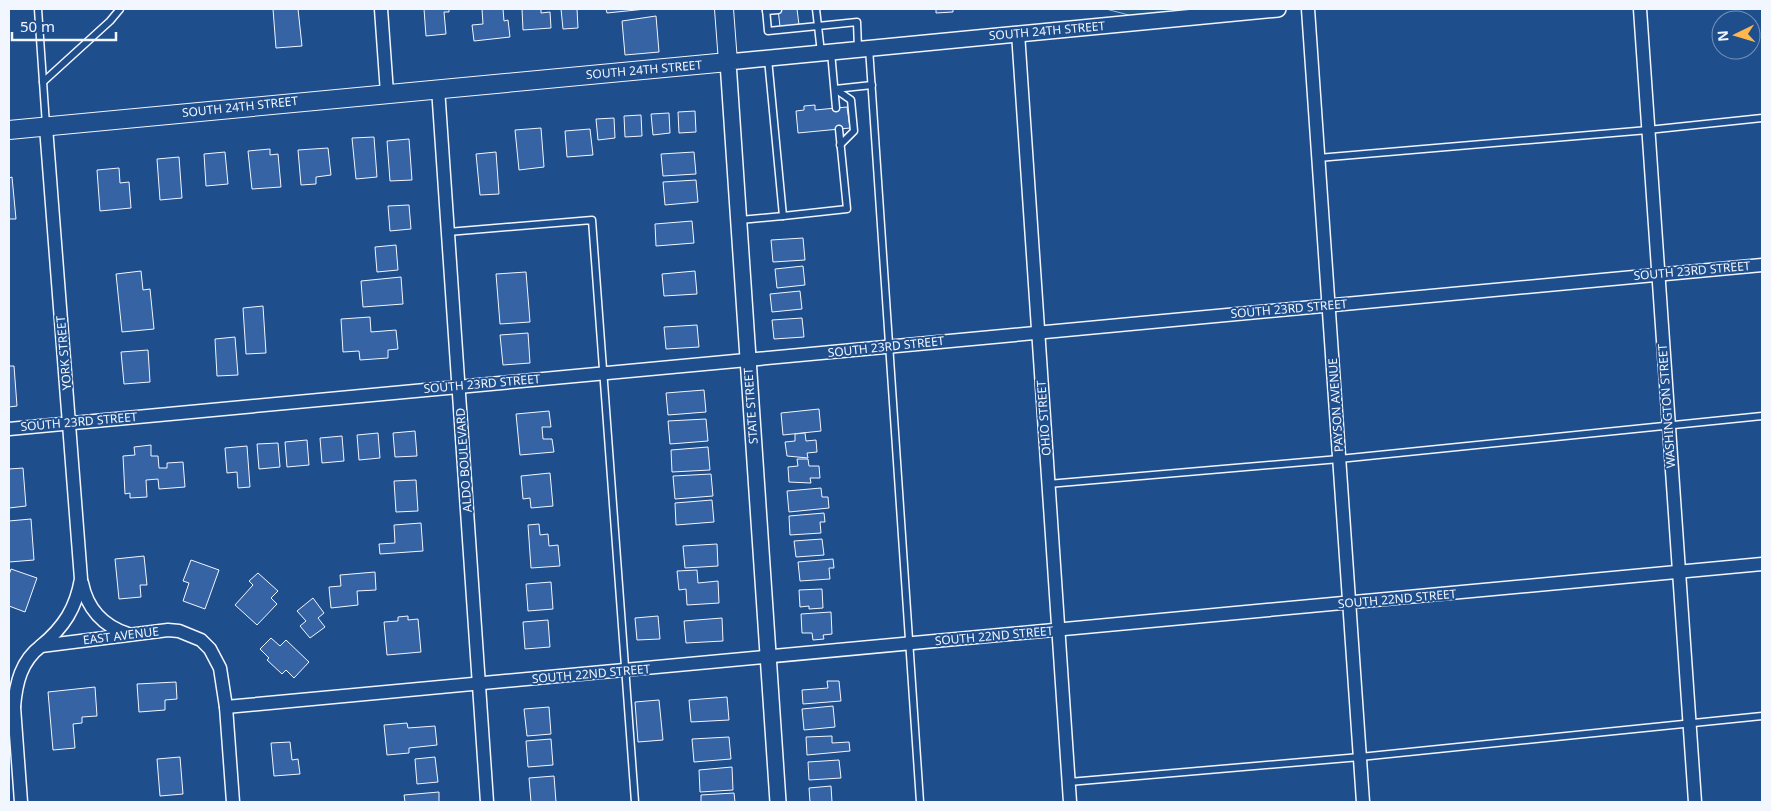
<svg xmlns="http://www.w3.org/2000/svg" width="1771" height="811" font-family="'Noto Sans',sans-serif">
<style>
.green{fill:#245a82;stroke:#a8bbd7}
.building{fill:#3563a3;stroke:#f2f6ff}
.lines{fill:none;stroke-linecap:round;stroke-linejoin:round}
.service-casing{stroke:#f2f6ff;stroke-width:9}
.minor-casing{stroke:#f2f6ff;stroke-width:15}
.tertiary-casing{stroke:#f2f6ff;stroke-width:18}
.secondary-casing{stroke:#f2f6ff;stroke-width:20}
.service{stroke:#1f4e8c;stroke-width:6}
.minor{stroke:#1f4e8c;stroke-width:12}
.tertiary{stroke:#1f4e8c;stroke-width:15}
.secondary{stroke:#1f4e8c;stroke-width:18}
.labels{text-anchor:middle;stroke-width:4;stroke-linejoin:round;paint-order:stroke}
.street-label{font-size:12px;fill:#f2f6ff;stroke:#1f4e8c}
</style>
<rect width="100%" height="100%" fill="#1f4e8c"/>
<path class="green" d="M1106,9H1278L1151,21Z"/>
<g class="building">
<path d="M273,9H298L302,46L276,48Z"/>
<path d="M424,9H449V12H444L446,34L426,36Z"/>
<path d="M482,9H503L504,21L508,20L510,37L474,41L472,25L483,24Z"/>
<path d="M522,9H541V13L550,12L551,28L523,30Z"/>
<path d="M561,9H577L578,28L563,29Z"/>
<path d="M606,9H646L607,13Z"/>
<path d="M778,9H797L799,25L780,27Z"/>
<path d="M936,9H953V12L936,13Z"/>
<path d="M656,16L659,52L625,55L622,21Z"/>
<path d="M815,105V110L847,107L850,128L798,133L796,111L804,110V106Z"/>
<path d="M695,111L696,132L679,133L678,112Z"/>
<path d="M669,113L670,133L653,135L651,114Z"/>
<path d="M641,115L642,136L625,137L624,116Z"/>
<path d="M614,118L615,138L598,140L596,119Z"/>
<path d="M541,128L544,167L519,170L515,130Z"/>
<path d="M590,129L593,155L567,157L565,131Z"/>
<path d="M374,137L377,177L356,179L352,138Z"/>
<path d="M409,139L412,180L390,181L387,141Z"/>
<path d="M328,148L331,175L316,177V184L301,185L298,150Z"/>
<path d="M270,149V155L278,154L281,187L252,189L248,151Z"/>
<path d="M225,152L228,184L206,186L204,154Z"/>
<path d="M496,152L499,194L480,195L476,154Z"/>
<path d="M694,152L696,174L663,176L661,154Z"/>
<path d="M179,157L182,198L160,200L157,159Z"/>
<path d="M119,168L120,183L129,182L131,208L100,211L97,170Z"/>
<path d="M12,177L16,219H9V178Z"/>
<path d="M696,180L698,202L665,205L663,182Z"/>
<path d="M409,205L411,229L390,231L388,206Z"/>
<path d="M692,221L694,243L656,246L655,224Z"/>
<path d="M803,238L805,260L773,262L771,240Z"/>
<path d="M396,245L398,270L377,272L375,247Z"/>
<path d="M803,266L805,285L777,288L775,269Z"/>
<path d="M141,271L143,290L150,289L154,329L122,332L116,274Z"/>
<path d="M695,271L697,294L664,296L662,274Z"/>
<path d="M526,272L530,322L500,324L496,274Z"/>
<path d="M401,277L403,304L363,307L361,281Z"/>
<path d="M800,291L802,309L772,312L770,294Z"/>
<path d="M263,306L266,353L246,354L243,308Z"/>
<path d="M370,317L371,332L396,330L398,349L388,350V358L360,360L359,351L343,352L341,319Z"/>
<path d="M802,318L804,337L774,339L772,320Z"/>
<path d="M697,325L699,347L666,349L664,327Z"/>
<path d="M528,333L530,363L503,365L500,335Z"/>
<path d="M235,337L238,375L217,376L215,339Z"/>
<path d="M148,350L150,382L124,384L121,352Z"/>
<path d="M9,366H14L17,406L9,407Z"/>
<path d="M704,390L706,412L668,415L666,393Z"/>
<path d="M819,409L821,431L783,435L781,413Z"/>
<path d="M549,411L551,427H542L543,439H552L554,452L520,455L516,414Z"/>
<path d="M706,419L708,441L670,444L668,421Z"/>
<path d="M415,431L417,456L395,457L393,433Z"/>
<path d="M378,433L380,458L359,460L357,435Z"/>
<path d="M805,433L806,441L816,440L817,452L807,453L808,458L787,456L785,442L795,441V434Z"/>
<path d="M342,436L344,461L322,463L320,438Z"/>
<path d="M307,440L309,465L287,467L285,442Z"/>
<path d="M278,443L280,467L259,469L257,444Z"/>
<path d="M151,445V456H158L159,468H167V463L183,462L185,487L159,489L158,479L146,480L147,497L130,498V493L125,494L123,456L135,455L134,447Z"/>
<path d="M247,446L250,487L238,488L237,472L227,473L225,448Z"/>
<path d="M708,447L710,470L672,472L671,450Z"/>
<path d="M797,459H808L809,466H819L820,478H810L811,483L789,482L788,467L798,466Z"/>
<path d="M23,468L26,506L9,508V469Z"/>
<path d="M550,473L553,506L531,508L530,498L523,499L521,476Z"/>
<path d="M711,474L713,496L675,499L673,476Z"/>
<path d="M416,480L418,511L396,512L394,481Z"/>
<path d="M821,488L822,497H828L829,508L789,512L787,491Z"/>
<path d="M712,500L714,522L676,525L675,503Z"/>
<path d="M824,513L825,522H820L821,533L790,535L789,516Z"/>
<path d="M31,519L34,560L9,562V521Z"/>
<path d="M421,523L423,551L380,554L379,544L395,543L394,525Z"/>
<path d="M539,524L540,535L548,534L549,546L558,545L560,566L531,568L528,525Z"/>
<path d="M822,539L824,555L796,557L794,541Z"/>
<path d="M717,544L718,566L685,568L683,546Z"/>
<path d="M144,556L147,585H140L141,597L119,599L115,559Z"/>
<path d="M833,559L834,568H829L830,579L800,581L798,562Z"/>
<path d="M191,560L219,570L205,609L183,601L189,583L183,581Z"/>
<path d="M11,569L37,578L25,612L9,606V575Z"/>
<path d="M697,570L698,583L718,581L719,603L687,605L686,589L679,590L677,571Z"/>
<path d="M375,572L376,590L357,591L358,605L331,608L329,587L341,586L340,575Z"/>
<path d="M258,573L278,591L271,598L277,604L257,625L235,605L253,585L249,581Z"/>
<path d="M551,582L553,609L528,611L526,584Z"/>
<path d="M822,589L823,608L809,609V606L800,607L799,590Z"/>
<path d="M313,598L324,613L318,618L325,627L310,638L300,626L306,621L297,611Z"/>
<path d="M831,612L832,634L823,635L824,639L813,640L812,633H802L801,614Z"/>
<path d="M408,616V620L418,619L421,652L387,655L384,622L398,621V617Z"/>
<path d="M658,616L660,639L637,640L635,618Z"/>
<path d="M722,618L723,641L686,643L684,621Z"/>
<path d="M548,620L550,647L525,649L523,622Z"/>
<path d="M271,638L280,646L286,640L309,662L294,678L286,670L282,674L267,660L269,658L260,649Z"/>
<path d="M827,681H839L841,701L803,704L802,690L828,688Z"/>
<path d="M176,682L177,699L165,700V710L139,712L137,684Z"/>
<path d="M95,687L97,716L82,717V723L73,724L75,748L53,750L48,692Z"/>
<path d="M727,697L729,720L691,722L689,700Z"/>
<path d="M659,700L663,740L638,742L635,702Z"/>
<path d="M833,706L835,727L804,730L802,709Z"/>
<path d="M549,707L551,734L527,736L524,709Z"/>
<path d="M407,723L408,728L435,726L437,745L409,748V753L387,755L384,725Z"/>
<path d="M832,736V743L849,742L850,751L807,755L806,737Z"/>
<path d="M729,737L731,759L694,762L692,739Z"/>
<path d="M551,739L553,765L528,767L526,741Z"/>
<path d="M290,742L292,760L298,759L300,774L274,776L271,743Z"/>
<path d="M180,757L183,794L160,796L157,759Z"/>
<path d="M435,757L438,782L417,784L415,759Z"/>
<path d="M839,760L841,778L809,780L808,762Z"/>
<path d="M732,767L733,790L700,792L699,770Z"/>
<path d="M554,776L556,802H531L529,778Z"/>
<path d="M831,786L832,802H810L809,788Z"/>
<path d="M439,792V802H405L404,795Z"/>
<path d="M734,793L735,802H701V795Z"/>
</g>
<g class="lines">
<g class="service-casing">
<g id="service">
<path d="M38,9L46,125"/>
<path d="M766,9L768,31L818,26L816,9"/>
<path d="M766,11L778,10"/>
<path d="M869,48L920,802"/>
<path d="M831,52L836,108"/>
<path d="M821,53L818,26L857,22L858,49"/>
<path d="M43,82L110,21L120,9"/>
<path d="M835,89L851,100L854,131L840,145"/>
<path d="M835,89L872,85"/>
<path d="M1318,158L1648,130L1762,118"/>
<path d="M783,216L847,209L839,129"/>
<path d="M740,220L783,216L768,59"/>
<path d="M448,232L592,220L635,802"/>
<path d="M1048,484L1339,459L1762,416"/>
<path d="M1069,782L1360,757L1762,716"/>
</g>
</g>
<g class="minor-casing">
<g id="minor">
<path d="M381,9L387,93"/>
<path d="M1308,9L1363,802"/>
<path d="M1640,9L1695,802"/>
<path d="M1018,33L1070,802"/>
<path d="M438,88L487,802"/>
<path d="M9,429L1762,265"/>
<path d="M82,583C87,608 103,626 128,634"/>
<path d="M41,646C64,627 76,608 81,579L46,127"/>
<path d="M14,707L21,802"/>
<path d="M226,707L1762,564"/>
<path d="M9,710L14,707C16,683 21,661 41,646L168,630L179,631L201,640L210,649L220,668L226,707L233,802"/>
</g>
</g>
<g class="tertiary-casing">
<path id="tertiary" d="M778,802L728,62L1278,9"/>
</g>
<g class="secondary-casing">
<path id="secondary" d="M9,130L728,62L724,9"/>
</g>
<use href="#service" class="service"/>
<use href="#minor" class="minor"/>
<use href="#tertiary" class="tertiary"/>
<use href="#secondary" class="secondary"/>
</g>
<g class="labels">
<g class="street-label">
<text transform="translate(1047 31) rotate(-5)" y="4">SOUTH 24TH STREET</text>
<text transform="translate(644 70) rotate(-5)" y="4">SOUTH 24TH STREET</text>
<text transform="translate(240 107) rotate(-6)" y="4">SOUTH 24TH STREET</text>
<text transform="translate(1692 271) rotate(-5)" y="4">SOUTH 23RD STREET</text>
<text transform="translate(1289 309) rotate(-5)" y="4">SOUTH 23RD STREET</text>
<text transform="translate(886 347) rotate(-6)" y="4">SOUTH 23RD STREET</text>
<text transform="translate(64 353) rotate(-95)" y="4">YORK STREET</text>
<text transform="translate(482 384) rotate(-5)" y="4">SOUTH 23RD STREET</text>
<text transform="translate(1336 405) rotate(-94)" y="4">PAYSON AVENUE</text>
<text transform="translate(751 406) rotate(-94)" y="4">STATE STREET</text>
<text transform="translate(1667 406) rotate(-94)" y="4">WASHINGTON STREET</text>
<text transform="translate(1044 418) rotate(-94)" y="4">OHIO STREET</text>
<text transform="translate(79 422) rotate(-5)" y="4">SOUTH 23RD STREET</text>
<text transform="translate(464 460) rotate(-94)" y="4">ALDO BOULEVARD</text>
<text transform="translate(1397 599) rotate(-5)" y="4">SOUTH 22ND STREET</text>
<text transform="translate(121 636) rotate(-7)" y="4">EAST AVENUE</text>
<text transform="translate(994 636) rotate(-5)" y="4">SOUTH 22ND STREET</text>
<text transform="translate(591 674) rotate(-5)" y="4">SOUTH 22ND STREET</text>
</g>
</g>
<rect width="1771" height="811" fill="none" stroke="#f2f6ff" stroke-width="20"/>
<g transform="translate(1736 35) rotate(265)"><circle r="24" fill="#1f4e8c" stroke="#7391ba"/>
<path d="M0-4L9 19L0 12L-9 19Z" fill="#ffb74d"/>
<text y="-8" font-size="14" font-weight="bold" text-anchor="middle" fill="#f2f6ff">N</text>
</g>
<path d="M12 32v8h104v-8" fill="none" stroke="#f2f6ff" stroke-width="2.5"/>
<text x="20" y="32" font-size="15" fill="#f2f6ff" stroke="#1f4e8c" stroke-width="4" paint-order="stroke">50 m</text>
</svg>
